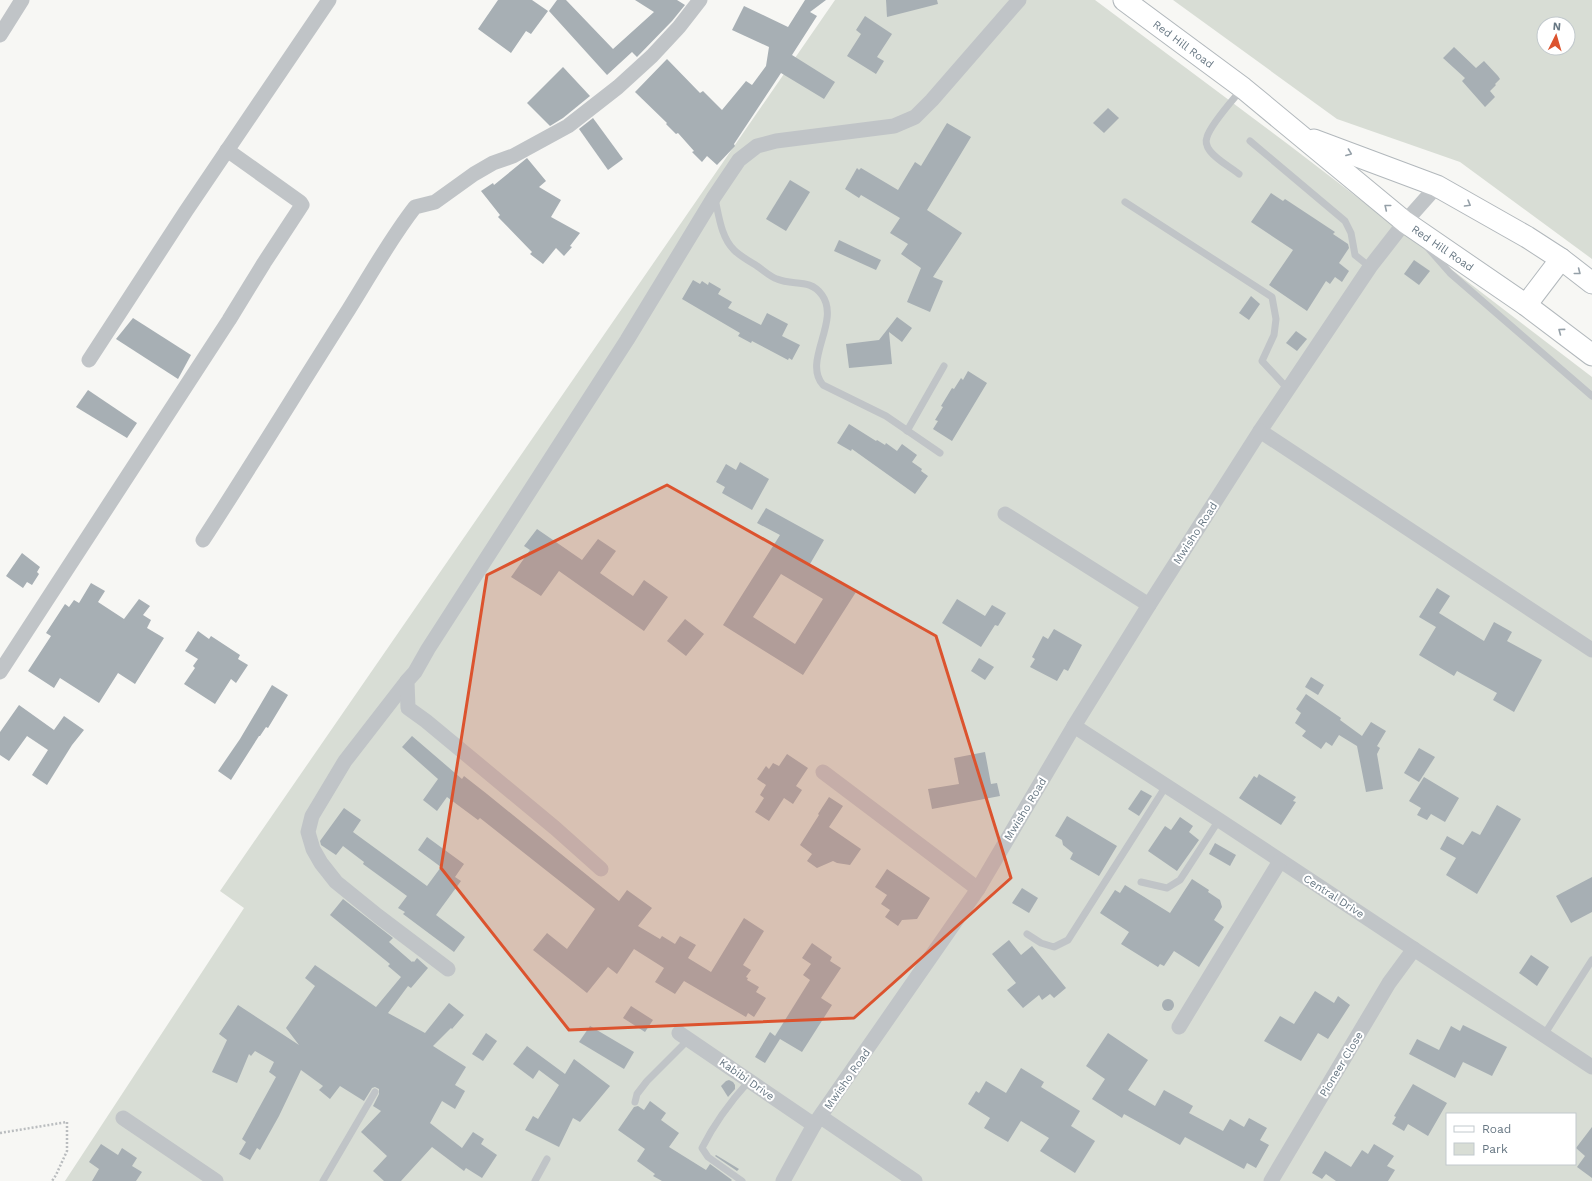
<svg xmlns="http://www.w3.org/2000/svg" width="1592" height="1181" font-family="'Work Sans',sans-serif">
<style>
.green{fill:#d8ddd5;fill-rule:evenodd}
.building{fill:#a7afb4;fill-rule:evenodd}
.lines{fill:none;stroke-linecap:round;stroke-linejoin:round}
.secondary-casing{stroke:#b2b8bc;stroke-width:23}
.path{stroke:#babdbf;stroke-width:2.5;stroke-dasharray:2 2;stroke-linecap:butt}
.lane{stroke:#c0c4c7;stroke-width:7}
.street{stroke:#c0c4c7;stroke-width:15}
.secondary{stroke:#fff;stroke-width:21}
.oneway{stroke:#95a0a8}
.marked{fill:#dc532e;fill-opacity:0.2;stroke:#dc532e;stroke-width:3;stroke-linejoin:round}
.labels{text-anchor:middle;stroke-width:4;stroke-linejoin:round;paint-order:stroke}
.street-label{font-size:11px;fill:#677783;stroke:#fff}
</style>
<rect width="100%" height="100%" fill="#f7f7f4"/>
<g class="green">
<path d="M835,0H1095L1289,145L1592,377V1181H65L244,908L220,891ZM1447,1114H1575V1164H1447Z"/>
<path d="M1173,0H1592V259L1460,162L1337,119ZM1544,24H1568V48H1544Z"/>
</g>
<g class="building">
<path d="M498,0H532L548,11L531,34L526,31L511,53L478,29Z"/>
<path d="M557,0H566L613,49L654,12L635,0H677L685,5L672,21L637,57L632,52L607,75L549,11Z"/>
<path d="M805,0H826L810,12L817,16L792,55L835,82L824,99L781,73L734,144L735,146L717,165L707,156L702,162L692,152L694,151L678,133L676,134L666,124L667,123L635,92L667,59L700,93L703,91L722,110L746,81L752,85L766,66L769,47L732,30L744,6L788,27Z"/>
<path d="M886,0H937L938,4L887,17Z"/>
<path d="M865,16L892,34L877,57L884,61L876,74L847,56L861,34L856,30Z"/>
<path d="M1454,47L1476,68L1484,61L1498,76L1500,79L1495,84L1496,85L1490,91L1495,97L1485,107L1462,81L1465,78L1443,58Z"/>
<path d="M563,67L590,96L563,118L550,126L527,103Z"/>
<path d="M1108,108L1119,118L1104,133L1093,123Z"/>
<path d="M593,118L623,159L608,170L579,129Z"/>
<path d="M947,123L971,137L927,210L962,233L933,277L943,281L930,312L907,302L921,268L901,254L908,244L890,233L900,218L861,195L859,198L845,189L857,168L859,170L861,168L898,190L915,162L921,166Z"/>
<path d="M527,158L546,181L539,187L561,200L551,217L580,233L570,246L572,247L564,256L556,248L543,264L530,254L532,252L498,217L500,215L481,191L493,183L494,185Z"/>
<path d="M790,180L810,192L786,231L766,219Z"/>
<path d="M1271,193L1283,201L1285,199L1335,232L1333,234L1348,244L1349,248L1339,263L1349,271L1342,282L1335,277L1330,284L1326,281L1307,311L1269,285L1293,250L1251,222Z"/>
<path d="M839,240L881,260L876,270L834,251Z"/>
<path d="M1414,260L1430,271L1419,285L1404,274Z"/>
<path d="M693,280L700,284L702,281L708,285L709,282L721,289L718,294L732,302L728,308L761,325L767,313L788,324L782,336L800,345L792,360L789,358L788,360L752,341L751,343L738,336L740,333L682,299Z"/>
<path d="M1251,296L1260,304L1249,320L1239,313Z"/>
<path d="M897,317L912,328L902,342L889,332L892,364L849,368L846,344L879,340Z"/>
<path d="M133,318L191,355L178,379L116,339Z"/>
<path d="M1296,331L1307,339L1297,351L1286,343Z"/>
<path d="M968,371L987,383L952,441L933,429L938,421L935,420L943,407L941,406L952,388L954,389L961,378L963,380Z"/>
<path d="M88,390L137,423L127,438L76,407Z"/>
<path d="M849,424L876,441L877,440L885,445L886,443L897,451L902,444L917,455L912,462L922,469L921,471L928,476L915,494L852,449L851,451L837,443Z"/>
<path d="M740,462L769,479L752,510L722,493L725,487L716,482L726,464L736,470Z"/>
<path d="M766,508L824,540L810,564L856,592L803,675L723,625L780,535L757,523ZM781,574L823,599L795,644L753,617Z"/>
<path d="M537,529L582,560L598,539L616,551L600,573L633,596L644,580L668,597L644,631L559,571L541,596L511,577L530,550L524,546Z"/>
<path d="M22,553L40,567L37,572L39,574L32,585L27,582L23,588L6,576Z"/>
<path d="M91,583L105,591L98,602L124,619L139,599L150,606L143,615L151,620L147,628L164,638L135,684L118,673L99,703L60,678L54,688L28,671L51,636L46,633L65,604L69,607L74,600L79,603Z"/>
<path d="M1437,588L1450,596L1439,613L1484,641L1494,622L1512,632L1507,641L1542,660L1514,712L1493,700L1497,693L1457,671L1454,676L1419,655L1436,627L1419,617Z"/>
<path d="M957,599L985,616L992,605L1006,613L998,626L995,625L981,647L942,623Z"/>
<path d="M685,619L704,634L686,656L667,641Z"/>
<path d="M1054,629L1082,645L1068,671L1064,669L1057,681L1030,667L1035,659L1032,657L1043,636L1048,639Z"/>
<path d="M198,631L209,639L211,636L240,655L238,659L248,665L236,683L231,679L215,704L184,684L195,668L193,666L198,659L185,651Z"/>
<path d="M979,658L994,667L985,680L971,671Z"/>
<path d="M1311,677L1324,685L1318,695L1305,687Z"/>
<path d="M272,685L288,695L268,728L266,727L260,736H259L231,780L218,771L240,739Z"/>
<path d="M1306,694L1341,718L1340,720L1362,736L1371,722L1386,731L1377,746L1380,748L1377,754L1383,789L1366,792L1357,746L1339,735L1332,746L1326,742L1321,749L1302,736L1306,731L1295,723L1301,713L1296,709Z"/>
<path d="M19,705L54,730L64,716L84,730L72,745L47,785L32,775L48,750L27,736L9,761L0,755V732Z"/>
<path d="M412,736L462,779L464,776L487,794L619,901L627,890L652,908L638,926L660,939L662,936L675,944L680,936L696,945L688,958L711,972L744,918L764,931L743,965L751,970L746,977L748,978L747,980L759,987L756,992L766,998L754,1017L748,1013L746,1017L684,981L675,994L655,982L664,968L634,949L617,974L608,967L587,993L533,950L547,933L567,949L595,909L480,818L478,820L447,797L437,811L423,800L438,779L402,747Z"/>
<path d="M1419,748L1435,757L1419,782L1404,773Z"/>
<path d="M985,752L991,784L997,783L1000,796L932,809L928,789L959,784L954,758Z"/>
<path d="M787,754L808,768L796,786L802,790L793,804L784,798L769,821L755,812L764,798L760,795L766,785L757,779L766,766L769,769L773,763L779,766Z"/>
<path d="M1259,774L1296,797L1293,801L1296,802L1281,825L1239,798L1254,776L1257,778Z"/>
<path d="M1424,777L1459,798L1445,822L1431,814L1427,820L1417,815L1421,808L1409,801Z"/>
<path d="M1141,790L1152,796L1139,816L1128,809Z"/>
<path d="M829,797L843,806L829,827L861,849L850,865L837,863L833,861L817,868L807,861L812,854L800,845L819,815L818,814Z"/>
<path d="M1497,805L1521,819L1477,894L1446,875L1456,858L1440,849L1447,836L1463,845L1472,831L1480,835Z"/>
<path d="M344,808L361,820L353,832L427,886L441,867L418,850L427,837L464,864L455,877L461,881L436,915L465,937L454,952L403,914L405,912L398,908L407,896L363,864L364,862L343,846L336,855L321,845L320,841Z"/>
<path d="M1067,816L1117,846L1099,876L1070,859L1073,853L1063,845L1062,840L1055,836Z"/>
<path d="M1180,817L1193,826L1189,832L1199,840L1177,871L1148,851L1165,826L1171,830Z"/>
<path d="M1215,843L1236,855L1230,866L1209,854Z"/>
<path d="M887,869L930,898L917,919L902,920L898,926L885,917L890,910L881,904L887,895L875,887Z"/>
<path d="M1592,877V912L1571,923L1556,896Z"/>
<path d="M1192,879L1209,890L1208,892L1220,900L1222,907L1214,920L1224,927L1199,967L1174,951L1164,966L1160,964L1158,967L1121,944L1129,932L1100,913L1115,890L1120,893L1125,885L1170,913Z"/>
<path d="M1022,888L1038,898L1029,913L1012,903Z"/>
<path d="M343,899L393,938L389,942L412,962L413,961L414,962L417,958L428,968L411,988L408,986L388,1013L425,1033L449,1003L464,1015L452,1029L451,1028L433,1046L466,1067L455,1085L465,1091L455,1109L442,1101L430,1123L462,1148L473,1132L484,1139L481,1144L497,1155L482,1178L466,1168L464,1171L432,1147L401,1181H384L373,1171L387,1156L361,1132L381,1111L373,1106L379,1094V1089L375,1087L372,1088L364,1101L340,1086L330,1099L319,1090L323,1086L301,1070L279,1116L260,1150L257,1148L250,1160L239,1154L246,1142L242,1139L276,1077L269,1072L274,1062L255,1051L251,1056L249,1054L237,1083L212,1072L227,1040L219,1034L238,1005L299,1045L286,1028L315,986L305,978L315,965L376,1007L401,977L388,966L390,964L330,915Z"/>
<path d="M1009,940L1021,955L1032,946L1066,988L1054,998L1050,994L1042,1000L1039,995L1023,1008L1007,990L1016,983L992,954Z"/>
<path d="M812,943L832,957L830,961L841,968L821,998L832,1005L802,1052L780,1039L765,1063L755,1057L770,1032L775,1036L810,980L803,975L811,964L802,958Z"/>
<path d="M1531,955L1549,967L1537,986L1519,973Z"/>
<path d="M1315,991L1334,1003L1338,996L1350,1005L1328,1039L1318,1033L1301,1061L1264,1041L1280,1016L1294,1024Z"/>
<circle cx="1168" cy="1005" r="6"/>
<path d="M631,1006L653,1020L645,1032L623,1018Z"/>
<path d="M1463,1025L1507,1047L1492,1076L1463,1062L1455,1078L1409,1054L1417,1039L1439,1050L1451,1026L1460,1031Z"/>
<path d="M590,1026L634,1052L624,1069L579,1042Z"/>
<path d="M486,1033L497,1041L483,1061L472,1054Z"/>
<path d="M1108,1033L1148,1060L1128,1090L1155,1106L1164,1090L1193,1106L1189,1113L1223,1131L1230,1119L1244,1127L1249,1118L1267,1128L1260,1140L1269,1145L1256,1168L1247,1163L1244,1169L1185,1137L1180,1145L1124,1114L1122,1118L1092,1099L1105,1079L1086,1066Z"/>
<path d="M527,1046L565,1074L574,1059L610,1086L580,1122L573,1118L559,1147L525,1130L533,1116L538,1119L559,1085L539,1070L533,1079L513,1064Z"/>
<path d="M1021,1068L1044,1082L1041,1087L1080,1111L1071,1126L1095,1141L1075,1173L1040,1151L1049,1138L1021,1121L1008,1142L984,1128L990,1118L968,1104L976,1091L979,1093L986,1081L1006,1093Z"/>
<path d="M729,1080L733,1082L735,1085V1089L728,1097L721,1086L726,1081Z"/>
<path d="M1413,1084L1447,1103L1428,1136L1408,1124L1404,1131L1392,1124L1396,1117L1394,1116Z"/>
<path d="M650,1101L666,1113L661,1120L679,1133L669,1147L706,1170L710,1164L732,1180L731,1181H662L653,1176L655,1174L637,1161L645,1149L618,1130L634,1107L638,1106L644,1110Z"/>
<path d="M1592,1127V1178L1577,1167L1585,1156L1576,1148Z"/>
<path d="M101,1144L118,1155L122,1148L137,1158L132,1166L142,1172L136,1181H92L99,1169L89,1162Z"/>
<path d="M1374,1144L1394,1156L1387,1166L1395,1170L1388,1181H1336L1326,1174L1322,1179L1312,1173L1325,1151L1351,1167L1362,1150L1368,1154Z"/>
<path d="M716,1155L739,1169L737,1171L715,1156Z"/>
</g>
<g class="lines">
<g class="secondary-casing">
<g id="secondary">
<path id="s1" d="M1124,0L1243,88L1405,222L1526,305L1592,355"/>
<path d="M1314,140L1437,186L1527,237L1561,259L1592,283"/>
<path d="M1526,305L1561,259"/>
</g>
</g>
<path class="path" d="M0,1133L67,1122V1151L56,1175L52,1181"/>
<g class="lane">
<path d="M1250,141L1345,221L1351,233L1355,255L1370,267"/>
<path d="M1239,174C1230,167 1217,160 1210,151C1207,147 1205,142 1207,137C1211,124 1232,101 1241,90"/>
<path d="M715,199C719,216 721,237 734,250C740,256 749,261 757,266C763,270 770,277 777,279C793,286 810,278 822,295C841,321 802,361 823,385L886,416L940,453"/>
<path d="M1125,202L1272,297L1276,319L1274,335L1262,361L1288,389"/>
<path d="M1428,248L1450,273L1592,396"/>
<path d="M907,431L944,366"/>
<path d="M1141,882L1167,888L1180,880L1219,820"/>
<path d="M1027,934L1041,943L1054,947L1068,940L1166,786"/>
<path d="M1544,1035L1592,960"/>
<path d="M635,1102L637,1094L647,1081L689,1039"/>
<path d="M323,1181L375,1092"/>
<path d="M535,1181L547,1159"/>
<path d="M742,1181L708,1157L702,1148C714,1124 731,1101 749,1081"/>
</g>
<g class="street">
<path d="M0,35L22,0"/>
<path d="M1437,186L1405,222L1370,267L1260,431L1592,650"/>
<path d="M89,360L186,211L329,0"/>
<path d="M1005,514L1149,605"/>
<path d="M203,540C253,463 300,386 349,309C371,274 390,239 415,207L435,202L474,174L493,163L513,156L568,126L618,87L652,56L679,27L700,0"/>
<path d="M0,672L229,320L264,263L302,205L300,202L227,150"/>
<path d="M407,681L345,761L312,816L308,832L313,849L321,863L336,882L378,916L448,969"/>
<path d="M1074,726L1219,820L1592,1067"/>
<path d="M823,772L978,889"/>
<path d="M601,869L555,828L426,721L408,708L407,681L415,672L428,649L627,340L714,197L739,160L757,146L776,141L894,126L915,117L932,100L1019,0"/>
<path d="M1179,1027L1280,861"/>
<path d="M679,1033L814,1125"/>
<path d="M821,1117L915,1181"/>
<path d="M123,1118L216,1181"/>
<path d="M783,1181L814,1125L978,889L1074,726L1149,605L1260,431"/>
<path d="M1271,1181L1389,983L1414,949"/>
</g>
<use href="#secondary" class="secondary"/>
</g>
<defs><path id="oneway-chevron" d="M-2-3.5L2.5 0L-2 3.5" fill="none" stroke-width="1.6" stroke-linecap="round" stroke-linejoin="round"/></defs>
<g class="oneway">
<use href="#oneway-chevron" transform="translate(1349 153) rotate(21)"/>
<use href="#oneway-chevron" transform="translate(1468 204) rotate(30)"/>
<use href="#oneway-chevron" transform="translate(1387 207) rotate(-141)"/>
<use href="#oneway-chevron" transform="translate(1578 272) rotate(38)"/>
<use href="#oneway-chevron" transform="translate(1561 331) rotate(-143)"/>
</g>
<path class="marked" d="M667,485L936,636L1011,878L854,1018L569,1030L441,868L487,575Z"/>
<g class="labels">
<g class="street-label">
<text dy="4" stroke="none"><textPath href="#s1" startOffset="74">Red Hill Road</textPath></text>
<text dy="4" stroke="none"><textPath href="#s1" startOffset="404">Red Hill Road</textPath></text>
<text transform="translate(1195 533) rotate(-57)" y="4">Mwisho Road</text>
<text transform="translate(1025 809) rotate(-59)" y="4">Mwisho Road</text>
<text transform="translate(1334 896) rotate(33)" y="4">Central Drive</text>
<text transform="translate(1341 1064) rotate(-59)" y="4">Pioneer Close</text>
<text transform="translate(747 1079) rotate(35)" y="4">Kabibi Drive</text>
<text transform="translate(847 1079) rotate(-55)" y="4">Mwisho Road</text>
</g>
</g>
<rect x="1446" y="1113" width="130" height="52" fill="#ffffff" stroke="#c2c9cd"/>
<rect x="1454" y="1126" width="20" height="6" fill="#ffffff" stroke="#c2c9cd"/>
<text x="1482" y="1133" font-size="12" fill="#677783">Road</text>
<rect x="1454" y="1143" width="20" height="12" fill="#d8ddd5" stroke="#c2c9cd"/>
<text x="1482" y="1153" font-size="12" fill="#677783">Park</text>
<g transform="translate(1556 36) rotate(5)"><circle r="19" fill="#ffffff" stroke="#c2c9cd"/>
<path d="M0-3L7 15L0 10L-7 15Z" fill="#dc532e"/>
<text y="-6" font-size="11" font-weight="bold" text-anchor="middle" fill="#677783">N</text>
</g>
</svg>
